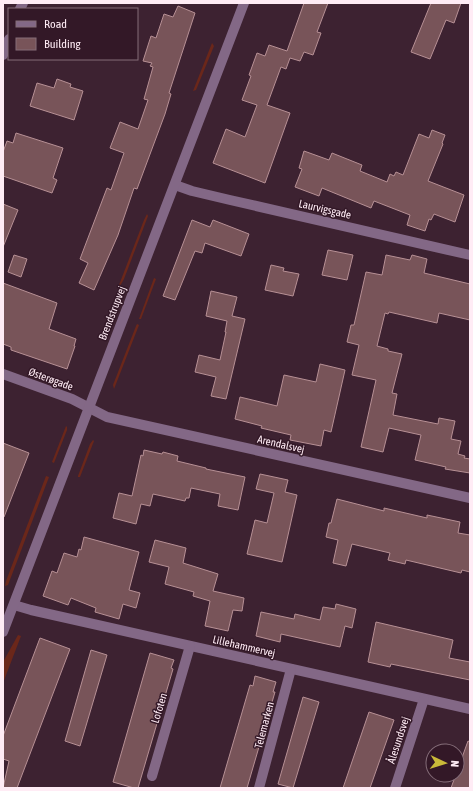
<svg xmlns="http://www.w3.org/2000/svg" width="473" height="791" font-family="'Asap Condensed',sans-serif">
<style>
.green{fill:#6b271a}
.building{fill:#785459;stroke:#b79095}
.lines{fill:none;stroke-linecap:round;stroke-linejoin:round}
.minor{stroke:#836886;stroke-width:10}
.labels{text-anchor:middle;stroke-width:3;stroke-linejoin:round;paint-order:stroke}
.street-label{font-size:11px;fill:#ffecf5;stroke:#331827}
</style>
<rect width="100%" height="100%" fill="#3d2231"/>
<g class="green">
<path d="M212,43L214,46L196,90L193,91Z"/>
<path d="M147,214L148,216L124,279L120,286L119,285L144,220Z"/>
<path d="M154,278L156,279L141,319H139Z"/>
<path d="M137,324L139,325L114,389L113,385L136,326Z"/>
<path d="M66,426L67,427V430L54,463L52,462Z"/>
<path d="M93,440L94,441L80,477H78V476L90,444Z"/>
<path d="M46,476L49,477L8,585L5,586L6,581Z"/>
<path d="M18,635L21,636L3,683V662Z"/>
</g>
<g class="building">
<path d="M304,3H328L317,32L321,33L313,55L304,52L300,61L290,58L286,69L281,67L267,105L290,113L265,183L213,163L226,129L245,137L257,105L242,100L251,76L249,75L257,53L265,56L269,45L287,51Z"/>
<path d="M431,3H461L454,23L446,20L430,59L411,52Z"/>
<path d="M178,6L195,13L169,93L171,94L165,114L137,189L134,188L118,235L94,290L79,283L88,263L80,259L107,188L111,190L124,153L110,148L120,122L138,129L148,100L144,99L153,67L150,66L152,63L143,61L151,36L156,38L164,14L173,17Z"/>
<path d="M57,79L71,84L70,87L83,91L74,120L30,106L37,83L54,88Z"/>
<path d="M432,130L445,135L442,143L443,144L428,181L464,195L455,222L434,214L431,220L429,219L425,231L407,225L410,215L374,201L371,208L322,188L319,196L295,187L302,169L299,168L304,151L329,160L332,153L362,165L360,171L387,182L390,174L394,176L396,172L403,175L419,134L429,138Z"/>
<path d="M16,133L63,148L53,178L57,180L52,193L3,176V152L7,141L13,143Z"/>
<path d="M3,204L18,210L3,247Z"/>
<path d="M192,220L210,227L213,220L249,234L241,256L205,243L202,253L195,251L175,300L163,296Z"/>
<path d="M328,250L353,255L347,280L322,275Z"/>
<path d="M14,255L27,259L21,277L8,272Z"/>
<path d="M386,255L410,260L412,255L427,259L424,273L470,284V320L439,313L437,323L389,312L388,314L385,313L377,346L388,349V351L402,354L392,393L397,394L393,415L438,424L439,418L455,421L451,439L461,441L458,454L465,456L464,458L470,459V473L445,469L446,467L415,460L421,435L389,428L383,452L361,447L376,380L352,375L359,345L347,342L351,325H354L366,272L382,275Z"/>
<path d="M271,265L284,268L283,271L299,274L293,296L265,290Z"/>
<path d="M3,283L57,303L49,329L76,339L74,346H75L67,369L11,350V347L3,344Z"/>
<path d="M211,291L237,297L232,316L245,319L226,399L211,396L216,377L195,372L199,355L220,360L226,332H225L227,321L206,316Z"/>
<path d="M320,364L345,370L331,432L324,430L321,446L290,440L291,435L261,428L262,426L235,419L240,397L277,406L284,375L316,382Z"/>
<path d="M3,443L29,453L4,517L3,516Z"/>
<path d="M144,450L162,454L163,452L178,456L177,461L206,468V469L245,477L238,510L218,506L220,494L191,488L189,498H186L185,501L153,494L150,506L141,504L136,524L113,518L119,493L132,496L141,455L143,456Z"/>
<path d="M260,474L288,480L285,492L297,495L282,562L247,554L255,520L267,523L274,493L256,489Z"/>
<path d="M337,499L384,511V508L427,518V515L460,522L458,533L470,535V572L462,570L461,573L406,560L405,564L388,560L390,553L352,544L346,566L333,563L338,540L326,537L329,523H331Z"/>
<path d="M84,537L139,552L129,590L140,593L136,608L123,604L119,619L95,612L96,608L71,598L68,605L43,596L52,571L57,573L64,553L77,557L79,549L81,550Z"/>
<path d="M155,540L186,548L183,563L218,574L213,591L244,598L242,611L233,610L228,631L205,626L210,601L193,596L194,592L165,584L169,567L149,562Z"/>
<path d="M336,604L356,609L352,628L345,626L340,647L281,634L280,642L256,636L261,612L294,619L295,614L320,620L323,607L335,609Z"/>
<path d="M376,622L453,640L449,658L470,662V680L391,664L390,667L368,662Z"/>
<path d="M40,638L70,649L17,788H3L9,761L3,759V736Z"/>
<path d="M91,650L107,655L80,746L65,741Z"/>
<path d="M150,653L174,660L171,668L173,669L138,788H134L113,782Z"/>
<path d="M255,676L276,682L273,692H275L247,788H220L250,685L253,686Z"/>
<path d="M303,697L319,702L293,788L278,784Z"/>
<path d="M369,712L394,720L370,788H343Z"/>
<path d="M468,741L470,742V788H451Z"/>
</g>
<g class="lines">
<g class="minor">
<path d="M20,9L23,3"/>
<path d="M3,55L9,39"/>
<path d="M175,185L192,191L230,200L470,255"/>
<path d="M3,374L72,399L107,417L470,498"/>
<path d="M14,605L31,610L470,709"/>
<path d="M3,632L244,3"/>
<path d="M152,776L190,646"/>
<path d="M259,788L291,669"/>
<path d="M395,788L424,699"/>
</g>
</g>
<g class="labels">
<g class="street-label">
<text transform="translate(325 209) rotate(13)" y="4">Laurvigsgade</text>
<text transform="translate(112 313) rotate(-69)" y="4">Brendstrupvej</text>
<text transform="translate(51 379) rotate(20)" y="4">Østerøgade</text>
<text transform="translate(281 444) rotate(13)" y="4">Arendalsvej</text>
<text transform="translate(244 646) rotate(13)" y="4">Lillehammervej</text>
<text transform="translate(159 708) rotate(-73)" y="4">Lofoten</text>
<text transform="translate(264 725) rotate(-75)" y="4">Telemarken</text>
<text transform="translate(398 740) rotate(-72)" y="4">Ålesundsvej</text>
</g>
</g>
<rect width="473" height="791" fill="none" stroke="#ffecf5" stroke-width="8"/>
<rect x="8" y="8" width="130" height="52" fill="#331827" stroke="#856d79"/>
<rect x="16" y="21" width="20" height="6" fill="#836886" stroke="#856d79"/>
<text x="44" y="28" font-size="12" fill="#ffecf5">Road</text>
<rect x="16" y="38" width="20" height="12" fill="#785459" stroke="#856d79"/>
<text x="44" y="48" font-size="12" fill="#ffecf5">Building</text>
<g transform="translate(445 763) rotate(94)"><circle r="19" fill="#331827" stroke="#856d79"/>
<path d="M0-3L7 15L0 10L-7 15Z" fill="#caba39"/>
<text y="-6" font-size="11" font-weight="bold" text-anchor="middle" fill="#ffecf5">N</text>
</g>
</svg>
